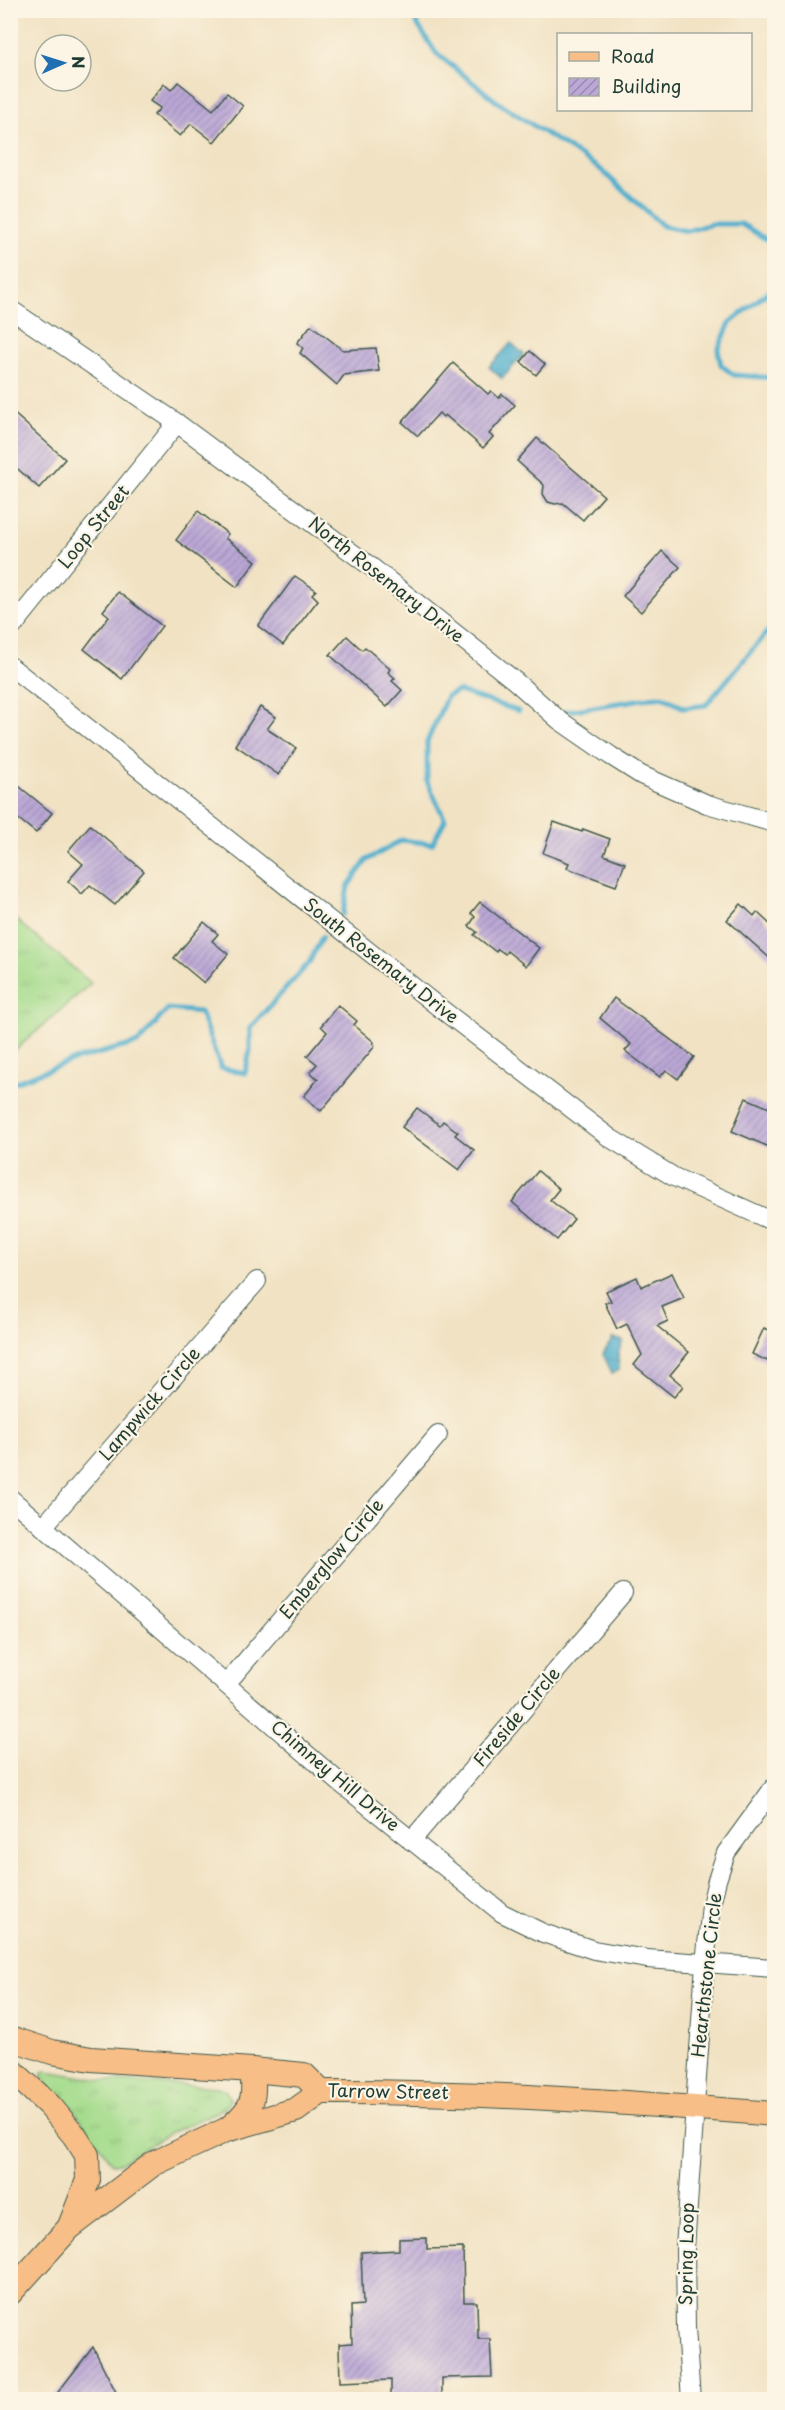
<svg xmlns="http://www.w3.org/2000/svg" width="785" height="2410" font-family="'Playpen Sans',sans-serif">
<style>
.grass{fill:url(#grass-tufts);stroke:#628c60;stroke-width:1.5}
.water{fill:url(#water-ripples);stroke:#387681;stroke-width:1.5}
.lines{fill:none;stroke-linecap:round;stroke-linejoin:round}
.stream{stroke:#50afce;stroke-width:5}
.building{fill:url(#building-hatch)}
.minor-casing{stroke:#3e5649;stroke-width:20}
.major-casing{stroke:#3e5649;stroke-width:26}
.minor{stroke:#fff;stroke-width:18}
.major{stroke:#f7be87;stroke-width:24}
.labels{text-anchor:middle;stroke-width:4.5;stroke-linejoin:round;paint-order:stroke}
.street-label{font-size:18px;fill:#1f3d34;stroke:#fcf5e5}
</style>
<defs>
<pattern id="grass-tufts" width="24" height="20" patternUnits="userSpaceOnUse" patternTransform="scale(1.5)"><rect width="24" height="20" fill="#a4db8c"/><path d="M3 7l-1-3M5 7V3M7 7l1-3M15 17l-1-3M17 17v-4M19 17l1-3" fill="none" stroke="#8dbd79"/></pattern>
<pattern id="water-ripples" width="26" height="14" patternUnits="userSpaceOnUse" patternTransform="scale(1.5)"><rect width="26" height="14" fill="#50afce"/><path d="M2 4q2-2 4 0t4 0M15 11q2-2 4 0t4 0" fill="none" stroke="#4290a8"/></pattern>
<pattern id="building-hatch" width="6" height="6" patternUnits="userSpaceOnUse" patternTransform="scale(1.5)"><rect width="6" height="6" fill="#bca8d7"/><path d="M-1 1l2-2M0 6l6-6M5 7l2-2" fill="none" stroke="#988aaf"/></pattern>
</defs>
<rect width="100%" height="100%" fill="#fcf5e5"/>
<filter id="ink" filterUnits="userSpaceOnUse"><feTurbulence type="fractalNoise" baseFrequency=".0167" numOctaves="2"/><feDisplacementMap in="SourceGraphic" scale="12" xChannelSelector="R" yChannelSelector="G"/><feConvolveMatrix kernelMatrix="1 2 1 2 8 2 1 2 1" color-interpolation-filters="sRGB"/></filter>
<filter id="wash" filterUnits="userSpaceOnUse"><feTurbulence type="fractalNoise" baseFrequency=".008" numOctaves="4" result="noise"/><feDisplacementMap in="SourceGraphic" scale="24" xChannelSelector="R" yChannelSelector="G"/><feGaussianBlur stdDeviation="1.35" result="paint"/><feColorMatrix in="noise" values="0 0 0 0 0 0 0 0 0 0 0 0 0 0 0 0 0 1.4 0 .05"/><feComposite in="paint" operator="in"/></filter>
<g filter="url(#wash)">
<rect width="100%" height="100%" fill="#f1e2c3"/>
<g class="grass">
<path d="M10,915L91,983L11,1054H10Z"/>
<path d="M47,2071L101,2080L218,2087L226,2091L230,2100L225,2108L170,2133L120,2163L113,2164L77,2115L44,2080L41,2075L42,2072Z"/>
</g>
<g class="water">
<path d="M511,343L524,354L502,379L489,367Z"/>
<path d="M613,1338L623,1341L618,1354L619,1370L612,1373L603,1354Z"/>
</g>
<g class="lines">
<g class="stream">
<path d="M408,10L436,53L496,101L600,169L663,226L687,231L712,224H741L771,242L774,247"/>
<path d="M774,287L730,323L718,350L721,365L734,375L774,378"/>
<path d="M568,711L662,696L684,708L706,705L774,624"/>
<path d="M343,914L348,886L367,860L402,840L432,844L445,820L427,781V742L447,696L458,691L518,711"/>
<path d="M10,1084L74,1060L138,1043L168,1009L200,1012L221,1068L245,1073L250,1051V1028L309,963L322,937"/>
</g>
</g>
<g id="blocks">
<g class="building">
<path d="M178,82L213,110L227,93L243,106L214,142L191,124L180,136L154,115L160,108L150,101L164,84L171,90Z"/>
<path d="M311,325L343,350L376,348L379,371L344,375L337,385L300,353L303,348L297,343Z"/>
<path d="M530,351L545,364L536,375L521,362Z"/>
<path d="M453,363L488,394L491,391L499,398L502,394L515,405L489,434L493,437L483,448L445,415L443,417L439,413L418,436L402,422Z"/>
<path d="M10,410L65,459L39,488L10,462Z"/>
<path d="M537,438L604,496L583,520L563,503L555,504L548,502L543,494L544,485L517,461Z"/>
<path d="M198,511L228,534L225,538L256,561L237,587L176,540Z"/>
<path d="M662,551L680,567L641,612L623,596Z"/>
<path d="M295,576L316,590L312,594L318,600L283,645L258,626Z"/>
<path d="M118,592L162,626L122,679L84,649L109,616L103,611Z"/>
<path d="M347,636L362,650L365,647L390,669L388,672L395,678L392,681L402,690L387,707L330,655Z"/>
<path d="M260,707L276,717L267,729L296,748L279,775L235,745Z"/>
<path d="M10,779L52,813L36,833L10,812Z"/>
<path d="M554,822L582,832L583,829L610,839L604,855L625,863L616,886L567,868L569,863L543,853Z"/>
<path d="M90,825L144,871L115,905L90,885L82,894L68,881L83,864L68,851Z"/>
<path d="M480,902L539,948L526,966L507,951L505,954L498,949L496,952L474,935L477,932L469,926L475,917L471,913Z"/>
<path d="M741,904L754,916L757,912L774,928V962L727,920Z"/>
<path d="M204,922L218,934L212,941L228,954L204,983L174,958Z"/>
<path d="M614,998L694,1057L678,1079L666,1070L660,1077L625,1051L631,1044L600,1018Z"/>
<path d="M338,1005L357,1021L354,1025L374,1042L373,1043L375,1046L321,1111L304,1096L318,1079L310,1072L317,1064L307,1056L327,1032L321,1026Z"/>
<path d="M746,1098L774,1110V1149L732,1131Z"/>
<path d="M417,1108L440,1125L443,1121L458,1132L455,1135L474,1150L459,1170L402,1127Z"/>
<path d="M538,1171L559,1189L550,1200L574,1219L557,1240L512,1202Z"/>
<path d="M672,1273L684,1298L662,1307L668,1321L657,1326L689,1352L670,1375L683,1386L674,1397L634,1365L642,1355L627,1324L617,1329L605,1303L611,1301L606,1291L637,1277L641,1287Z"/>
<path d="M764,1328L774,1333V1364L752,1354Z"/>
<path d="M427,2238V2249L463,2248L464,2302H477L478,2339H490L492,2377L442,2378V2396L391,2398V2380L340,2382L339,2344L352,2343L351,2306L363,2305L361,2252L399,2250V2239Z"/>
<path d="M93,2347L120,2400H52Z"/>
</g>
</g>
</g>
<g filter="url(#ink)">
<use href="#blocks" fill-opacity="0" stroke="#3e5649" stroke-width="1.5"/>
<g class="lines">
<g class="minor-casing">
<g id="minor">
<path d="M10,309L177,423L374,569L515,681L559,720L611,756L641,775L707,804L774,823"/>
<path d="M10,630L177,423"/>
<path d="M10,666L436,1005L610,1138L674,1177L774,1222"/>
<path d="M10,1498L339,1782L502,1913L543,1933L594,1950L647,1959L774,1968"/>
<path d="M43,1527L257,1281"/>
<path d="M227,1683L438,1435"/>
<path d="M411,1841L623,1593"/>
<path d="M691,2400L686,2328L685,2248L705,1964L711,1905L717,1880L726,1853L774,1787"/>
</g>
</g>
<g class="major-casing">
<g id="major">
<path d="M10,2038L52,2052L91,2059L252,2070L304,2075L321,2092C473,2091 624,2102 774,2114"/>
<path d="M10,2069L50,2106L74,2135L87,2155L88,2180L70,2226"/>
<path d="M228,2129C252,2109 256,2101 252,2070"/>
<path d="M10,2293L69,2228L153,2164L226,2130L296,2110L321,2092"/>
</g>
</g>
<use href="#minor" class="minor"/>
<use href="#major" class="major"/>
</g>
</g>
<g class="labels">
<g class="street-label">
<text transform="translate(94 527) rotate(-51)" y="6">Loop Street</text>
<text transform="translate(386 580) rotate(38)" y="6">North Rosemary Drive</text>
<text transform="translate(381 961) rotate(38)" y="6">South Rosemary Drive</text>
<text transform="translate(150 1404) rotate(-49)" y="6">Lampwick Circle</text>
<text transform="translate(332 1559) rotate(-50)" y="6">Emberglow Circle</text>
<text transform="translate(517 1717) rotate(-50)" y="6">Fireside Circle</text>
<text transform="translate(335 1776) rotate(40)" y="6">Chimney Hill Drive</text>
<text transform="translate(707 1975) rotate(-84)" y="6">Hearthstone Circle</text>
<text transform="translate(388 2092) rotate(1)" y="6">Tarrow Street</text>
<text transform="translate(687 2254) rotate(-89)" y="6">Spring Loop</text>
</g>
</g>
<rect width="785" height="2410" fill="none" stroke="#fcf5e5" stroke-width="36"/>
<rect x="557" y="33" width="195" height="78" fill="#fcf5e5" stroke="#a4ab9e" stroke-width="1.5"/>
<rect x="569" y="52" width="30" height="9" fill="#f7be87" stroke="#a4ab9e" stroke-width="1.5"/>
<text x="611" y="63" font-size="18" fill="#1f3d34">Road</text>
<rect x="569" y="78" width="30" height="18" fill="url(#building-hatch)" stroke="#a4ab9e" stroke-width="1.5"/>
<text x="611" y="93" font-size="18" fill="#1f3d34">Building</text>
<g transform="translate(63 63) rotate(87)"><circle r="28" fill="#fcf5e5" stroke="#a4ab9e" stroke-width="1.5"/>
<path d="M0-4.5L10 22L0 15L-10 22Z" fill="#1f6fb2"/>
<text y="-9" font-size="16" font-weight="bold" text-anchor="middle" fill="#1f3d34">N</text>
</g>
</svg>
